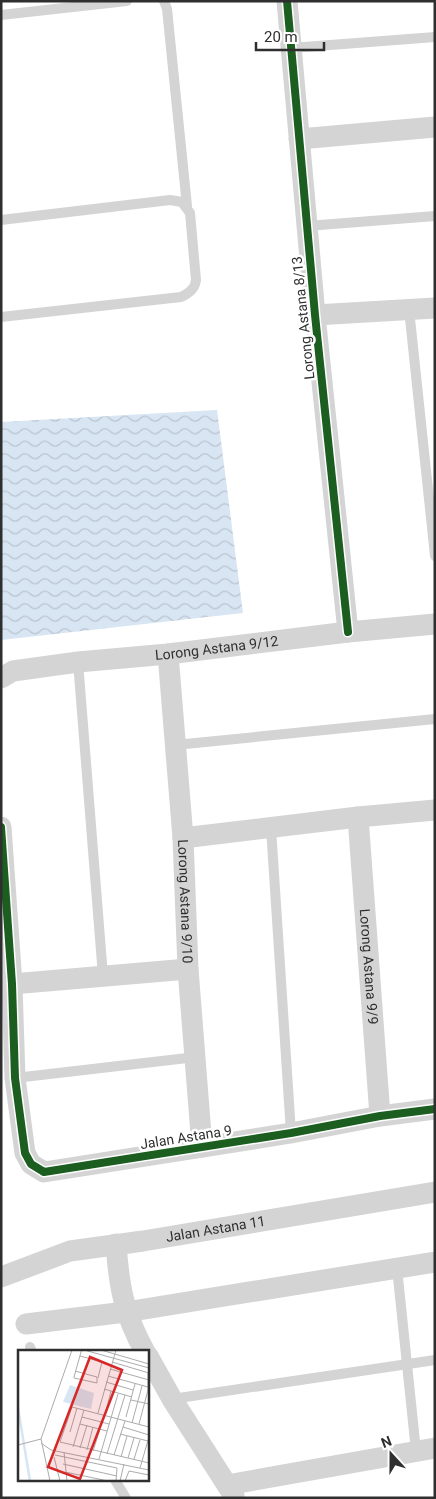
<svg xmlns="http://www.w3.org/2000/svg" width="436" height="1499" font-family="Roboto,sans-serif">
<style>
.water{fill:url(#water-waves)}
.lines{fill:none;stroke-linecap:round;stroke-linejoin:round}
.lane{stroke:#d4d4d4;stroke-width:10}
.street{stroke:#d4d4d4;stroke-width:21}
.cycleway-casing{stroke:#fff;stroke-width:11}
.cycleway{stroke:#1b5e20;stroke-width:8}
.labels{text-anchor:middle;stroke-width:5;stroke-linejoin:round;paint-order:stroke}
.street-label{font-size:14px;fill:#2f2f2f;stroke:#fff}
.inset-river{fill:none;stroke:#d8e5f2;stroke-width:2.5}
.inset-road{fill:none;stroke:#acacac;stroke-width:1}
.view{fill:#d62828;fill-opacity:0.15;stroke:#d62828;stroke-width:2.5}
.inset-edge{fill:none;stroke:#2f2f2f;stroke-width:2.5}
</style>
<defs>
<pattern id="water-waves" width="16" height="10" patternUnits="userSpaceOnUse" patternTransform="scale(1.25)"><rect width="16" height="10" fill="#d8e5f2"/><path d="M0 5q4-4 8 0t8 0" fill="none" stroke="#bac5d0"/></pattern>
</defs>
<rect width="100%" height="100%" fill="#fff"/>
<path class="water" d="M217,410L243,613L1,640V422Z"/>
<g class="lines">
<g class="lane">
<path d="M164,1L167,9L187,206"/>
<path d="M1,15L127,1"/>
<path d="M291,48L435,37"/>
<path d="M1,220L170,200L182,202L190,213L196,280C195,289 189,293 181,297L1,317"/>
<path d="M307,226L435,216"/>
<path d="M409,309L435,556"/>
<path d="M78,662L103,976"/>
<path d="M175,745L435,719"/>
<path d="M271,828L291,1133"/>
<path d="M15,1078L196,1057"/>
<path d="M397,1268L416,1451"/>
<path d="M30,1347L32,1352"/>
<path d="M172,1399L435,1360"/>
<path d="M115,1480L126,1498"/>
</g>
<g class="street">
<path d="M287,1L315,315L348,632"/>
<path d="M299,139L435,127"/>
<path d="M315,315L435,308"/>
<path id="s1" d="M168,654L183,838L188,969L202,1147"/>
<path id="s2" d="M1,678L13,671L78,662L168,654L348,632L435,624"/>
<path id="s3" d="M358,817L380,1116"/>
<path d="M1,827L12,984L15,1078L25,1153L31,1164L44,1172L291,1133L380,1116L435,1109"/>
<path d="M183,838L358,817L435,810"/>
<path d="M12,984L188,969"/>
<path d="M116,1244C119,1287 124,1314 145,1352"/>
<path id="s4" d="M1,1277L70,1251L143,1241L435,1192"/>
<path d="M26,1324L126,1312L435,1262"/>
<path d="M148,1356L172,1399L234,1496"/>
<path d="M227,1485L435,1448"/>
</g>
<g class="cycleway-casing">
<g id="cycleway">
<path d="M287,1L315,315L348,632"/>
<path d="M1,827L12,984L15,1078L25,1153L31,1164L44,1172L291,1133L380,1116L435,1109"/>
</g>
</g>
<use href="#cycleway" class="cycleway"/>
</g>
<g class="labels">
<g class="street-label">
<text transform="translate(303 318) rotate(-96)" y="5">Lorong Astana 8/13</text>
<text dy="5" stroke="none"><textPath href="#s2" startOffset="219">Lorong Astana 9/12</textPath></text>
<text dy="5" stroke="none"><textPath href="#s1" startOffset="248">Lorong Astana 9/10</textPath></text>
<text dy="5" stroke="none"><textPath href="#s3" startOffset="150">Lorong Astana 9/9</textPath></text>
<text transform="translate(186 1137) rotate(-9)" y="5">Jalan Astana 9</text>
<text dy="5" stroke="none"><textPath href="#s4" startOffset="221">Jalan Astana 11</textPath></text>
</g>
</g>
<g transform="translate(18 1350)">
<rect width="131" height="131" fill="#fff"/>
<path d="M52,35L76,43L73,59L45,52Z" fill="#d8e5f2"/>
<path class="inset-river" d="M0,58L12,131"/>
<path class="inset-road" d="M66,0L131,18M83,0L131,14M62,6L84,12L80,28M94,12L131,23M92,19L131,30M57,21L79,27V33L56,28V27L63,2L64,0M90,26L130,37M88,32L115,40M86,39L114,47M113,50L131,54M80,63L98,0M87,65L93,41M64,67L91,74M108,67L117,34M114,73L124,36M62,74L89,81M121,74L130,40V23M105,77L131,85M131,77L54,57L42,92L131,113M52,82L59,58M102,84L130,91M23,93L33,100L131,120M0,95L23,89M55,97L66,60M62,98L69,75M69,100L75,77M75,101L82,79M46,102L49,131M89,104L107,45M37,105L99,118L98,131M96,105L107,71M36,107L42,131M103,107L109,86M110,108L116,88M81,109L100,44M116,109L122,90M45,114L99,126M122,118L131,87M47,122L90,131M32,131L23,89L54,0M102,131L106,114M107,131L111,121L131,125"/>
<path class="view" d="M72,7L104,20L62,129L30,117Z"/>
<rect width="131" height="131" class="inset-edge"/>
</g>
<rect width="436" height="1499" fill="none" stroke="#2f2f2f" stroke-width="5"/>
<g transform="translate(391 1454) rotate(339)" stroke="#ffffff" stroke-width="4" paint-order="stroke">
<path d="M0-4L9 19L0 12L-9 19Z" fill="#2f2f2f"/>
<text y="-8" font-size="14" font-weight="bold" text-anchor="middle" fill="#2f2f2f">N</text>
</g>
<path d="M256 42v8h68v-8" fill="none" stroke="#2f2f2f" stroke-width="2.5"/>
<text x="264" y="42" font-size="15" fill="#2f2f2f" stroke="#ffffff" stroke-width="4" paint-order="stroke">20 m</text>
</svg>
